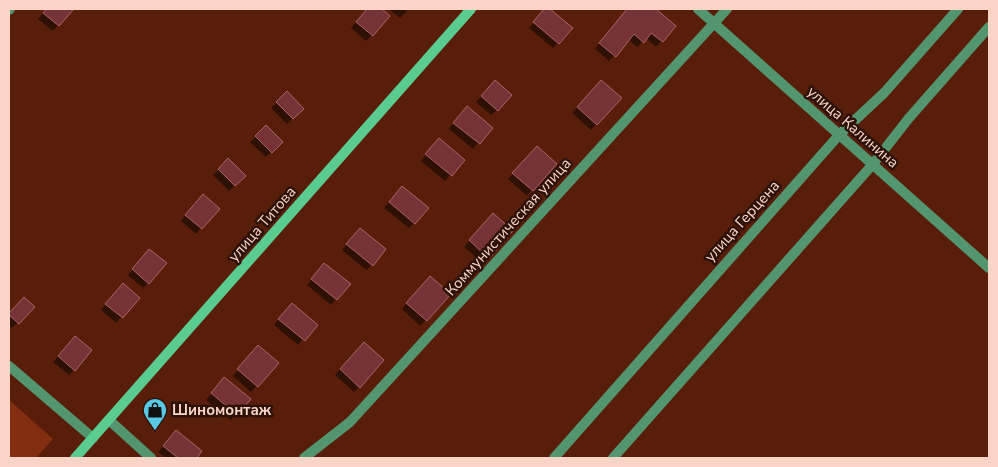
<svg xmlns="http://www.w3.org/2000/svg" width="998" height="467" font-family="'Nunito Sans',sans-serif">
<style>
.green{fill:#842e11}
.shadow{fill:#0007}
.building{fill:#753338;stroke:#ab6467}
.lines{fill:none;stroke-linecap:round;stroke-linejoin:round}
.street{stroke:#52956f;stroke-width:10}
.secondary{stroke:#5acc90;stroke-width:10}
.labels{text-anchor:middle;stroke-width:5;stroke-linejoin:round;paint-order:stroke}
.street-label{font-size:15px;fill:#fbd4c8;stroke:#2d120a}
.poi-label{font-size:15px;font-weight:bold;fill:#fbd4c8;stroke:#2d120a;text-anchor:start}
</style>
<rect width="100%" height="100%" fill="#591e0a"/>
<path class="green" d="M9,400L53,439L36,458H9Z"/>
<g class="shadow">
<path d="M47,9H72L53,31L38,19Z"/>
<path d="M367,9H380L389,16L366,41L351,28Z"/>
<path d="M389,9H409L400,18Z"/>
<path d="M545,9H548L571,28L553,48L529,28Z"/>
<path d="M628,9H654L675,26L656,47L646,38L637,47L628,39L609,61L595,49Z"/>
<path d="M489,87L497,110L491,115L476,102Z"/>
<path d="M596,87L620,98L591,130L572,113Z"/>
<path d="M287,93L302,109L287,124L271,108Z"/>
<path d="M461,113L491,128L473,149L449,129Z"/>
<path d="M266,127L281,142L266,157L250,142Z"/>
<path d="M433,145L463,160L445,181L421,161Z"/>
<path d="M531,153L532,190L527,196L508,179Z"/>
<path d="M228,160L244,176L229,191L213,175Z"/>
<path d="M397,193L414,223L409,228L384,208Z"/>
<path d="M197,201L201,228L196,234L181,221Z"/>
<path d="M487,220L488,258L483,263L464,247Z"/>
<path d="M354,235L372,265L366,270L342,250Z"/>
<path d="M144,256L148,283L143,288L128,275Z"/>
<path d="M319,270L349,285L331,305L307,285Z"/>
<path d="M425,283L449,294L420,326L402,309Z"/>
<path d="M117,290L138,298L116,323L101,310Z"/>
<path d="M24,299L33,307L12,328L9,325V314Z"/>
<path d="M286,310L316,325L298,345L274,325Z"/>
<path d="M70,343L74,370L69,375L53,362Z"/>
<path d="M358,349L359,387L354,392L335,375Z"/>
<path d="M253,352L277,363L251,392L233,376Z"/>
<path d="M219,384L236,414L231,420L206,400Z"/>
<path d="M171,437L201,452L195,458H166L158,452Z"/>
</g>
<g class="building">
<path d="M46,9H74L59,26L43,13Z"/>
<path d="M367,9H382L390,16L373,36L356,22Z"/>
<path d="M544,9H550L573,28L559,44L533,22Z"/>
<path d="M627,9H656L676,26L663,42L651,33L644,43L634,34L616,57L599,43Z"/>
<path d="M495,80L512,95L498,111L481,96Z"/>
<path d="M601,80L622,98L597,125L577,107Z"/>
<path d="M287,91L304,109L293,119L276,102Z"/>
<path d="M467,106L493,128L480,144L453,123Z"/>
<path d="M266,125L283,142L272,153L255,136Z"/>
<path d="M439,138L465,160L452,176L425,154Z"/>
<path d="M537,146L557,164L533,191L512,173Z"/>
<path d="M228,158L246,176L235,186L218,169Z"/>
<path d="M402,186L429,208L415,224L389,202Z"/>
<path d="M203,194L220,209L202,229L185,215Z"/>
<path d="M493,213L513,231L489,259L469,240Z"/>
<path d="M360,228L386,249L373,266L346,244Z"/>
<path d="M149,249L167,263L149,284L132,269Z"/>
<path d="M324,263L351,284L337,300L311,279Z"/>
<path d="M430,276L451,294L427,321L406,303Z"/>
<path d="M123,283L140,298L123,318L105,304Z"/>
<path d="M24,297L35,307L19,324L9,315V313Z"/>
<path d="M292,303L318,325L305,341L278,319Z"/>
<path d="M75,336L92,350L75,371L58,356Z"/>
<path d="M364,342L384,360L360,388L340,369Z"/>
<path d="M258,345L279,363L258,387L237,369Z"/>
<path d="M224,377L251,399L237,415L211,393Z"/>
<path d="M176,430L202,451L197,458H178L163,446Z"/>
</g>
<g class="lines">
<g class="street">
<path d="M698,9L989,268"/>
<path d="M9,10L10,9"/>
<path d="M9,366L93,438"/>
<path d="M109,420L151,458"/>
<path d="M304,458L350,422L727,9"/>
<path d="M554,458L839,135L884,93L958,9"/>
<path d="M613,458L873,164L909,118L989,27"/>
</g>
<path class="secondary" d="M75,458L471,9"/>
</g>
<defs>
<g id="shop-pin" transform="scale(1.25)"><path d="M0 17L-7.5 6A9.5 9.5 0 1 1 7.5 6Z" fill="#59c8e5" stroke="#2d120a"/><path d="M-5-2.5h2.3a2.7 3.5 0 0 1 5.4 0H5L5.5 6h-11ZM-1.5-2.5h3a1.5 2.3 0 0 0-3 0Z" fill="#111"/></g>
</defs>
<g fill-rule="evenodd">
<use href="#shop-pin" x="155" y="410"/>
</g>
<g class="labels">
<g class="street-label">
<text transform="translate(853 127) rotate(41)" y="5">улица Калинина</text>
<text transform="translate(742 221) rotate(-48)" y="5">улица Герцена</text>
<text transform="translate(262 224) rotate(-49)" y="5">улица Титова</text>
<text transform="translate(508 227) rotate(-48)" y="5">Коммунистическая улица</text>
</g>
<g class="poi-label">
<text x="172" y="415">Шиномонтаж</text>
</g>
</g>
<rect width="998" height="467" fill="none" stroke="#fbd4c8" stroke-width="20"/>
</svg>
